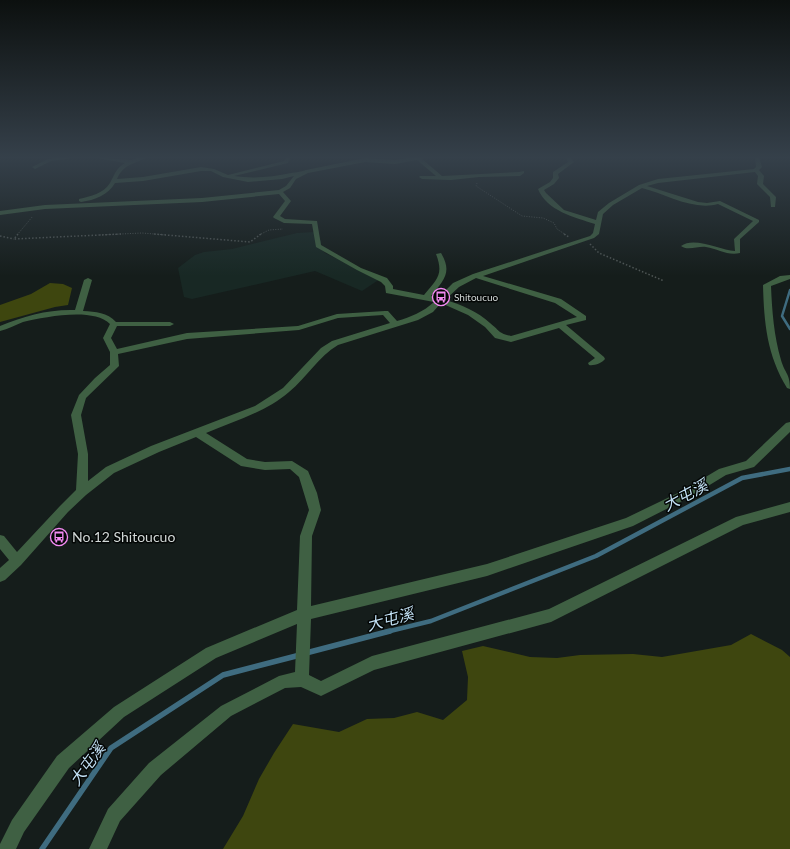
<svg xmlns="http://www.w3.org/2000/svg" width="790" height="849" font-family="Lato,'Noto Sans TC',sans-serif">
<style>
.built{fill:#182824}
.forest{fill:#3e460f}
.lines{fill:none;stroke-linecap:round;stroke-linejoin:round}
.stream-far2{stroke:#3f6c80;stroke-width:2.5}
.stream-far1{stroke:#3f6c80;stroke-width:4.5}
.stream{stroke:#3f6c80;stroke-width:5.5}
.path-far1{stroke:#505756;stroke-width:1;stroke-dasharray:1 1.5;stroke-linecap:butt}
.path{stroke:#505756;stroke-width:1.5;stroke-dasharray:1.5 2;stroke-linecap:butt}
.minor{fill:#3f6043;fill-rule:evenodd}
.labels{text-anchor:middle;stroke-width:3;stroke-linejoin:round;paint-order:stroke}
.far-poi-label{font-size:10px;fill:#d2d8d7;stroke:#040706;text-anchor:start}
.near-poi-label{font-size:14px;fill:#d2d8d7;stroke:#040706;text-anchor:start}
.near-water-label{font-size:16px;font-style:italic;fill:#c1dff3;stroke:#040706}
</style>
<rect width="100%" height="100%" fill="#151d1b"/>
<path class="built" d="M314,232L321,241V248L325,253L380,279L362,291L315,271L192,299L184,297L178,268L195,255L204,252L232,249L297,233Z"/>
<g class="forest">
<path d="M50,283L63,284L72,288L68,305L55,307L0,322V305L31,294Z"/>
<path d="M751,634L782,650L790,657V849H223L243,816L259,779L274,753L293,724L339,732L367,719L394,718L417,712L443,720L467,700L468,677L462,651L483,646L530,657L557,658L580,655L633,654L662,657L731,645Z"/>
</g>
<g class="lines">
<path class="stream-far2" d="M790,290L782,316L790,329"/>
<path class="stream-far1" d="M386,632L431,621L596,556L742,478L790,469"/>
<g class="stream">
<path d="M306,653L390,631"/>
<path d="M42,849L111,748L223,675L300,655"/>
</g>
<g class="path-far1">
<path d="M477,183L476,186L522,216L543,218L554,223L557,229L566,235"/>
<path d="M17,235L33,216"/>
<path d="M100,235L142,233L166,235"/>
<path d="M259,235L269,230L283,229"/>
</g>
<g class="path">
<path d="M18,234L14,239L121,234"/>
<path d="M154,234L250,242L261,234"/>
<path d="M564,234L569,237"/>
<path d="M0,236L14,239"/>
<path d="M590,244L599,253L664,281"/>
</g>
<g class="minor">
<path d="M64,157H81L51,161L35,169L32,167L48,159Z"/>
<path d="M91,157L131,160L140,157H147C134,165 124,163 117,179L143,177L201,167L214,169L228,175L284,161L286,157L290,158L288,163L234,176C253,179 272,177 291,173C297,172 300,172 306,170L365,158L395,160L414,157H425L422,159L442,176L519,172L524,171V173L520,176L479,177L451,180L422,179L419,177L420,176H436L417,160L395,164L365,162L308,173L296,179L290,188L283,192L291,201L280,216L285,219L317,221L321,245L361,268L387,278L393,286V289L424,295C437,279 444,275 436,254L441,253C453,273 443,281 431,296L438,298L453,283L473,274L590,236L593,233L595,224C574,217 547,211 538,189L550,182L553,178V172L568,162L566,157H572L571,158L574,162L558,174L559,178L554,184L544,190L546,193L564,210L596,220L598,212L609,203L639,185L658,179L754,169L756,167L755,157H759L762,167L759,170L764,176L763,184L776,197L775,207H771L770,197L757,184L758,176L755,172L658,183L647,186L698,202L707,203L720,201L759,220V222L740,239V253C728,256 718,249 706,247C698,246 687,251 681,246C694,236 720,250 735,251L734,239L753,221L718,204C693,211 666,194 642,188L613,205L603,214L599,234L594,238L483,276L561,299L586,316V320L566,325L604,357L605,359C602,363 594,366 589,365L588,363L595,358L559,328L511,342L495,338L485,327L468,315L441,303L433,312L418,320L338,345C318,357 307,377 289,392C266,412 234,421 206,433L247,459L265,462L292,461L308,471L317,493L321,510L312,536L311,606L487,564L626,518L682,491L719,469L746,461L786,423L790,422V432L754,467L726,475L690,497L633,526L487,576L311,619L309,675L321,681L372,656L549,609L736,517L790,502V512L743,525L551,622L374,670L321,696L301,687L285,688L231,716L161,775L120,821L107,849H89L108,809L149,763L221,706L279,676L295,672L297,624L216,658L124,717L69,768L24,832L16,849H0V844L12,820L57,756L114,707L206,648L297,610L300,536L309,510L299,477L290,469L265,470L241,466L196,437L159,452L114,473L86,495L68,512L21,565L5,580L0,582V568L9,560L0,549V535L4,536L17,552L60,506L76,490L78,454L71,415L79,395L95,378L110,365V352L103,338L110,324C93,307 45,317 23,322C15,325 8,329 0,331V326C23,316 50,309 75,310L84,280L88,278L92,280L83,311C96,312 107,312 116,322H170L174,324L170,326H117L111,338L117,349L187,333L298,326L337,314L385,311H388L397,321C411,317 423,312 434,302L386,293L385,286L381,282L357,270L316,247L312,224L284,223L274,218L273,217L285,201L279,194L202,202L45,209L0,215V211L45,205L202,198L279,190L286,186L294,176L282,179L248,182L223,177L211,171H201L143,181L115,183C108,195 95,200 81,202L79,201V199C91,196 103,194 110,183C115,174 116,168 125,163ZM476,278L555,303L577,317L511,336C498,333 500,331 490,323C478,312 461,304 445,300L459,287ZM383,315L390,323L332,341L321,348L283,388L255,406L151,446L106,467L88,481V454L81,415L86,398L119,366L118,354L187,339L299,330L338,318Z"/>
<path d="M790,275V279L771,286C772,311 774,336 781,360C785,374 790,373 790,389L787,388C767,355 764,323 763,285L780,276Z"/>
</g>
</g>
<linearGradient id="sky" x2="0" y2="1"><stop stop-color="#0c100f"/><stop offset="0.57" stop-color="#35404a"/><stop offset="1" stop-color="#35404a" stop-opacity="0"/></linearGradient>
<rect width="790" height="276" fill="url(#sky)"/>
<defs>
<g id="bus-ring" transform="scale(0.9)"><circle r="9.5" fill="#040706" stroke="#f38af2" stroke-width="1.5"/><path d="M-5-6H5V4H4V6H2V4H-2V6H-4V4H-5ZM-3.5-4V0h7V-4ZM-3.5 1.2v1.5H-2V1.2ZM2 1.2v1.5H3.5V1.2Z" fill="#f38af2"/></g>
</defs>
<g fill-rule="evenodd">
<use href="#bus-ring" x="441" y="297"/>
<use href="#bus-ring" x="59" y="537"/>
</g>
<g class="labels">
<g class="far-poi-label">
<text x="454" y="301">Shitoucuo</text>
</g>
<g class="near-poi-label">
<text x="72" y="542">No.12 Shitoucuo</text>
</g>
<g class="near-water-label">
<text transform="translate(685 495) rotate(-28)" y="6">大屯溪</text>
<text transform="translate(390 619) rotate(-15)" y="6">大屯溪</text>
<text transform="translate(87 764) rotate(-54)" y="6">大屯溪</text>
</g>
</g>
</svg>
